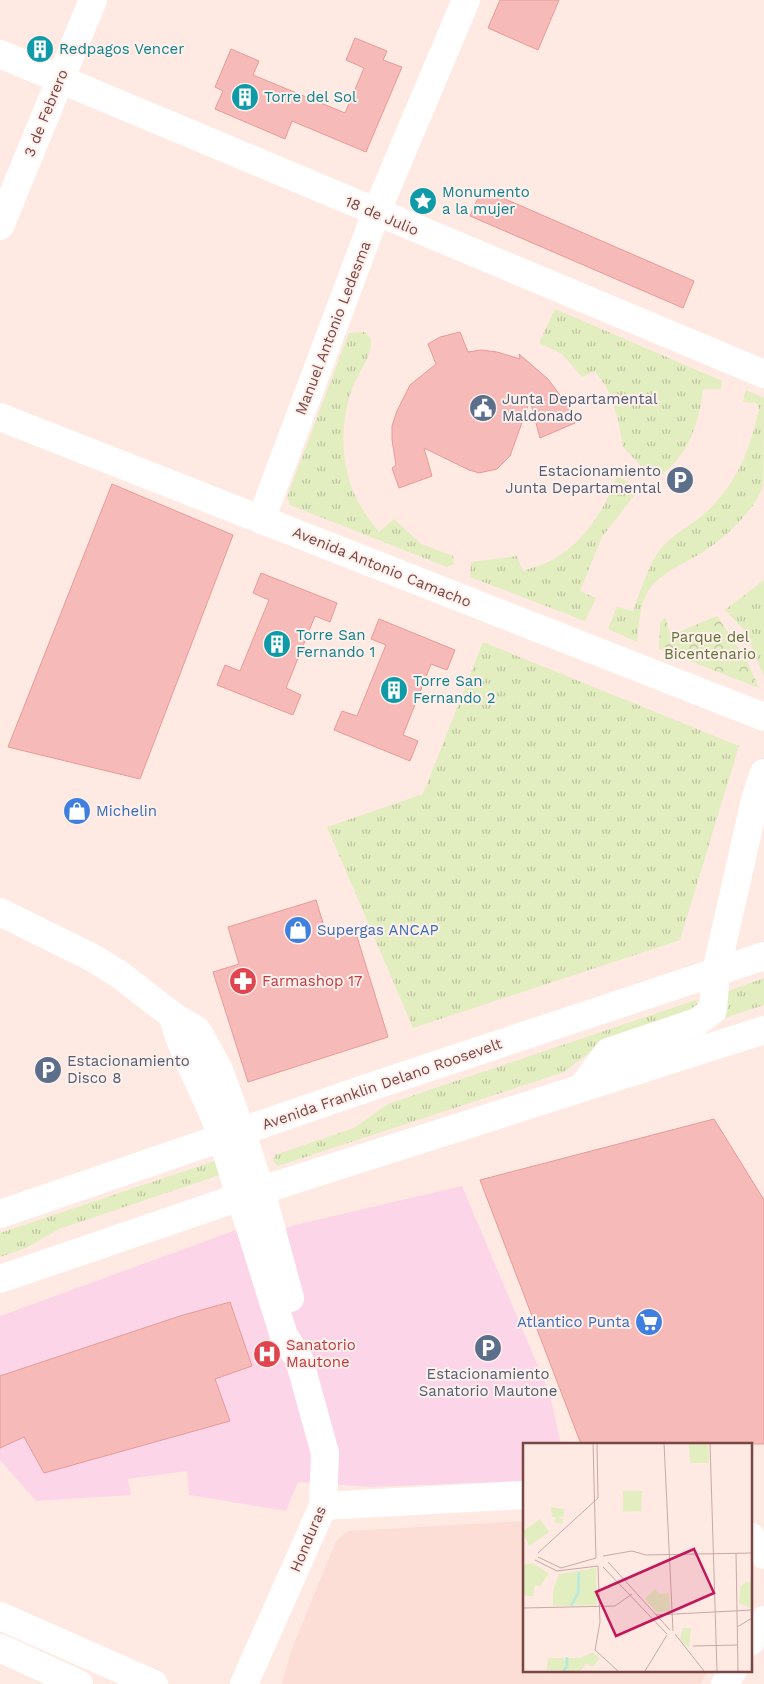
<svg xmlns="http://www.w3.org/2000/svg" width="764" height="1684" font-family="'Work Sans',sans-serif">
<style>
.residential{fill:#fcded7}
.medical{fill:#fdd5e8}
.grass{fill:url(#grass-tufts)}
.park{fill:url(#park-crowns)}
.building{fill:#f6bbb8;stroke:#ea9997}
.lines{fill:none;stroke-linecap:round;stroke-linejoin:round}
.street{stroke:#fff;stroke-width:28}
.secondary{stroke:#fff;stroke-width:28}
.labels{text-anchor:middle;stroke-width:4;stroke-linejoin:round;paint-order:stroke}
.culture-label{font-size:15px;fill:#0d838f;stroke:#fff0eb;text-anchor:start}
.street-label{font-size:15px;fill:#794646;stroke:#fff0eb}
.service-label{font-size:15px;fill:#4e5e75;stroke:#fff0eb;text-anchor:start}
.park-label{font-size:15px;fill:#5f7338;stroke:#fff0eb}
.shop-label{font-size:15px;fill:#366cbe;stroke:#fff0eb;text-anchor:start}
.health-label{font-size:15px;fill:#be3a42;stroke:#fff0eb;text-anchor:start}
.inset-river{fill:none;stroke:#b5eadf;stroke-width:2.5}
.inset-road{fill:none;stroke:#c9a8a4;stroke-width:1}
.view{fill:#c2185b;fill-opacity:0.15;stroke:#c2185b;stroke-width:2.5}
.inset-edge{fill:none;stroke:#794646;stroke-width:2.5}
</style>
<defs>
<pattern id="grass-tufts" width="24" height="20" patternUnits="userSpaceOnUse" patternTransform="scale(1.25)"><rect width="24" height="20" fill="#e2edc0"/><path d="M3 7l-1-3M5 7V3M7 7l1-3M15 17l-1-3M17 17v-4M19 17l1-3" fill="none" stroke="#bcc29e"/></pattern>
<pattern id="park-crowns" width="20" height="18" patternUnits="userSpaceOnUse" patternTransform="scale(1.25)"><rect width="20" height="18" fill="#e2edc0"/><path d="M2 6a3 3 0 1 1 6 0M12 15a3 3 0 1 1 6 0" fill="none" stroke="#bcc29e"/></pattern>
</defs>
<rect width="100%" height="100%" fill="#feeae3"/>
<path class="residential" d="M524,1521V1670H709L700,1684H282L291,1651L336,1541L348,1531Z"/>
<path class="medical" d="M462,1186L549,1392L561,1444H524V1481L371,1487L298,1482L286,1511L189,1495L187,1471L128,1479L131,1495L36,1501L0,1460V1316L236,1230H240L256,1239L295,1225Z"/>
<g class="grass">
<path d="M555,309L722,381L721,389H703C699,423 689,455 659,477L645,470L623,447L618,419L607,388L595,371L582,377L562,354L539,343Z"/>
<path d="M365,332L371,339C372,357 361,368 354,384C340,417 340,461 354,493C360,508 370,520 379,532L394,519L421,544L453,556L454,564L447,567L290,505L287,497L349,333Z"/>
<path d="M746,390L764,398C764,416 764,473 763,486C755,511 721,542 698,555C681,565 657,575 647,593C639,608 639,625 637,642L608,629L617,607L633,611C640,593 646,571 657,554C668,537 688,527 703,515C736,486 751,449 759,408L757,403L743,402Z"/>
<path d="M617,476L633,485L636,493L602,537L580,591L596,598L585,621L470,577L471,562L517,556L523,571C533,567 544,565 552,560C584,543 605,509 617,476Z"/>
<path d="M764,580V677L745,631L725,610Z"/>
<path d="M483,642L739,746L680,940L413,1028L327,827L423,794Z"/>
<path d="M764,978V1005L722,1019V993Z"/>
<path d="M696,1000L700,1009L597,1047L564,1072L278,1166L273,1161L275,1155L354,1128L388,1104Z"/>
<path d="M218,1160L223,1174L59,1229L26,1248L0,1257V1233Z"/>
</g>
<path class="park" d="M717,616L746,659L759,688L659,649L660,623L665,617L671,635Z"/>
<g class="building">
<path d="M500,0H559L538,50L488,28Z"/>
<path d="M355,38L387,51L383,60L402,67L366,152L292,121L285,139L215,109L223,91L215,87L231,49L259,61L253,75L345,113L364,68L346,60Z"/>
<path d="M482,189L694,281L683,308L470,216Z"/>
<path d="M460,332L468,352L481,350L497,352L520,359L519,354L548,379L568,406L575,423L540,438L530,400L510,456L497,469L479,473L469,470L424,448L432,476L399,488L392,468L396,465L392,440V426L397,411L410,385L436,364L428,344L440,337Z"/>
<path d="M112,484L233,535L140,779L8,747Z"/>
<path d="M261,573L337,603L330,622L315,616L286,688L301,695L293,715L217,685L225,665L240,671L269,600L253,593Z"/>
<path d="M379,619L455,650L447,670L431,664L403,735L418,741L410,761L334,730L342,711L357,716L386,645L371,639Z"/>
<path d="M316,900L327,936L354,927L388,1037L248,1082L213,972L239,964L228,927Z"/>
<path d="M714,1119L764,1200V1444H581L480,1180Z"/>
<path d="M230,1302L252,1366L215,1379L230,1421L44,1473L24,1437L0,1448V1376L180,1316Z"/>
</g>
<g class="lines">
<g class="street">
<path d="M0,54L764,374"/>
<path d="M261,520L376,213L466,0"/>
<path d="M0,912L93,958L119,974L173,1016L197,1030L219,1070L241,1131"/>
<path d="M173,1016C183,1058 209,1096 222,1138"/>
<path d="M323,1506L524,1495"/>
<path d="M750,1536L764,1555"/>
<path d="M750,1642L764,1620"/>
<path d="M725,1684L733,1670"/>
</g>
<g class="secondary">
<path d="M0,226L93,0"/>
<path d="M0,417L764,717"/>
<path d="M583,1086L608,1052L697,1022L713,1010L716,972L755,800L764,773"/>
<path d="M241,1131L261,1191L290,1298"/>
<path d="M222,1138L284,1336L299,1359L325,1453L323,1506L244,1684"/>
<path d="M0,1214L376,1085L764,956"/>
<path d="M0,1279L240,1197L764,1030"/>
<path d="M0,1616L154,1684"/>
<path d="M0,1648L79,1684"/>
</g>
</g>
<defs>
<g id="building-disc" transform="scale(1.4375)"><circle r="9.5" fill="#0f9aa8" stroke="#fff0eb"/><path d="M-4-6H4V6H1V3H-1V6H-4ZM-2.5-4.3h1.7v1.8h-1.7ZM.8-4.3h1.7v1.8H.8ZM-2.5-1h1.7V.8h-1.7ZM.8-1h1.7V.8H.8Z" fill="#fff"/></g>
<g id="sight-disc" transform="scale(1.4375)"><circle r="9.5" fill="#0f9aa8" stroke="#fff0eb"/><path d="M0-6L1.8-2.2L6-1.7L2.9 1.2L3.7 5.4L0 3.3L-3.7 5.4L-2.9 1.2L-6-1.7L-1.8-2.2Z" fill="#fff"/></g>
<g id="civic-disc" transform="scale(1.4375)"><circle r="9.5" fill="#5c6f8a" stroke="#fff0eb"/><path d="M-.6-6.5H3V-4.5H.6V-3L4-1V1h2V6H-6V1h2V-1L-.6-3ZM-1.2 2.5V6h2.4V2.5Z" fill="#fff"/></g>
<g id="parking-disc" transform="scale(1.4375)"><circle r="9.5" fill="#5c6f8a" stroke="#fff0eb"/><path d="M-3.5-5.5H1a3.5 3.5 0 0 1 0 7H-1V5.5H-3.5ZM-1-3.4V-.6H.8a1.4 1.4 0 0 0 0-2.8Z" fill="#fff"/></g>
<g id="shop-disc" transform="scale(1.4375)"><circle r="9.5" fill="#3f7fe0" stroke="#fff0eb"/><path d="M-5-2.5h2.3a2.7 3.5 0 0 1 5.4 0H5L5.5 6h-11ZM-1.5-2.5h3a1.5 2.3 0 0 0-3 0Z" fill="#fff"/></g>
<g id="pharmacy-disc" transform="scale(1.4375)"><circle r="9.5" fill="#e0444e" stroke="#fff0eb"/><path d="M-2-6h4v4h4v4h-4v4h-4v-4h-4v-4h4Z" fill="#fff"/></g>
<g id="supermarket-disc" transform="scale(1.4375)"><circle r="9.5" fill="#3f7fe0" stroke="#fff0eb"/><path d="M-6-5.5h2.5l.6 2H6L4.5 2H-2.5L-4.4-4H-6ZM-1.5 3.2a1.3 1.3 0 1 0 .1 0ZM3 3.2a1.3 1.3 0 1 0 .1 0Z" fill="#fff"/></g>
<g id="hospital-disc" transform="scale(1.4375)"><circle r="9.5" fill="#e0444e" stroke="#fff0eb"/><path d="M-5-5h3v3.5h4V-5h3V5h-3V1.5h-4V5h-3Z" fill="#fff"/></g>
</defs>
<g fill-rule="evenodd">
<use href="#building-disc" x="40" y="49"/>
<use href="#building-disc" x="245" y="97"/>
<use href="#sight-disc" x="423" y="201"/>
<use href="#civic-disc" x="483" y="408"/>
<use href="#parking-disc" x="680" y="480"/>
<use href="#building-disc" x="277" y="644"/>
<use href="#building-disc" x="394" y="690"/>
<use href="#shop-disc" x="77" y="811"/>
<use href="#shop-disc" x="298" y="930"/>
<use href="#pharmacy-disc" x="243" y="981"/>
<use href="#parking-disc" x="48" y="1070"/>
<use href="#supermarket-disc" x="649" y="1322"/>
<use href="#parking-disc" x="488" y="1348"/>
<use href="#hospital-disc" x="267" y="1354"/>
</g>
<g class="labels">
<g class="culture-label">
<text x="59" y="54">Redpagos Vencer</text>
<text x="264" y="102">Torre del Sol</text>
<text x="442" y="197">Monumento<tspan x="442" dy="17">a la mujer</tspan></text>
<text x="296" y="640">Torre San<tspan x="296" dy="17">Fernando 1</tspan></text>
<text x="413" y="686">Torre San<tspan x="413" dy="17">Fernando 2</tspan></text>
</g>
<g class="street-label">
<text transform="translate(46 113) rotate(-68)" y="5">3 de Febrero</text>
<text transform="translate(382 216) rotate(23)" y="5">18 de Julio</text>
<text transform="translate(333 328) rotate(-69)" y="5">Manuel Antonio Ledesma</text>
<text transform="translate(382 567) rotate(22)" y="5">Avenida Antonio Camacho</text>
<text transform="translate(382 1084) rotate(-19)" y="5">Avenida Franklin Delano Roosevelt</text>
<text transform="translate(308 1539) rotate(-67)" y="5">Honduras</text>
</g>
<g class="service-label">
<text x="502" y="404">Junta Departamental<tspan x="502" dy="17">Maldonado</tspan></text>
<text x="661" y="476" text-anchor="end">Estacionamiento<tspan x="661" dy="17">Junta Departamental</tspan></text>
<text x="67" y="1066">Estacionamiento<tspan x="67" dy="17">Disco 8</tspan></text>
<text x="488" y="1379" text-anchor="middle">Estacionamiento<tspan x="488" dy="17">Sanatorio Mautone</tspan></text>
</g>
<g class="park-label">
<text x="710" y="642">Parque del<tspan x="710" dy="17">Bicentenario</tspan></text>
</g>
<g class="shop-label">
<text x="96" y="816">Michelin</text>
<text x="317" y="935">Supergas ANCAP</text>
<text x="630" y="1327" text-anchor="end">Atlantico Punta</text>
</g>
<g class="health-label">
<text x="262" y="986">Farmashop 17</text>
<text x="286" y="1350">Sanatorio<tspan x="286" dy="17">Mautone</tspan></text>
</g>
</g>
<g transform="translate(523 1443)">
<rect width="229" height="229" fill="#feeae3"/>
<path d="M132,146L136,151L146,150L147,168L134,169L122,156ZM70,209L77,216L69,224L64,220L57,228L24,227L25,215H57Z" fill="#e2edc0"/>
<path d="M9,120L26,130L17,143L12,142L10,153H5L0,152V122ZM160,185H168L166,205L157,196Z" fill="#e2edc0"/>
<path d="M166,1H185L186,20H167ZM100,48H119L118,68L100,69ZM73,125L74,162L30,163V149L36,131Z" fill="#e2edc0"/>
<path d="M28,64L41,66V73L34,74L40,76L39,81L31,79L33,74H29ZM17,76L26,89L6,103L0,88ZM223,139H229V166L216,160L217,144ZM30 153a7 7 0 1 1 14 0a7 7 0 1 1-14 0Z" fill="#e2edc0"/>
<path class="inset-river" d="M48,163L55,150L56,129M40,228L44,224V214"/>
<path class="inset-road" d="M70,0L73,115M141,0L150,188M187,0L194,228M15,110L75,55L74,0M213,110L215,228M80,113L109,108L123,112L229,110M15,114L38,125L73,115M12,117L34,128L75,123M85,119L147,187M75,123L77,179L72,207L95,228M80,124L144,191M0,165L92,163L109,151M133,172L229,167M214,184L229,175M152,191L181,228M170,203L214,202M122,228L144,192"/>
<path class="view" d="M171,106L191,150L93,193L73,149Z"/>
<rect width="229" height="229" class="inset-edge"/>
</g>
</svg>
